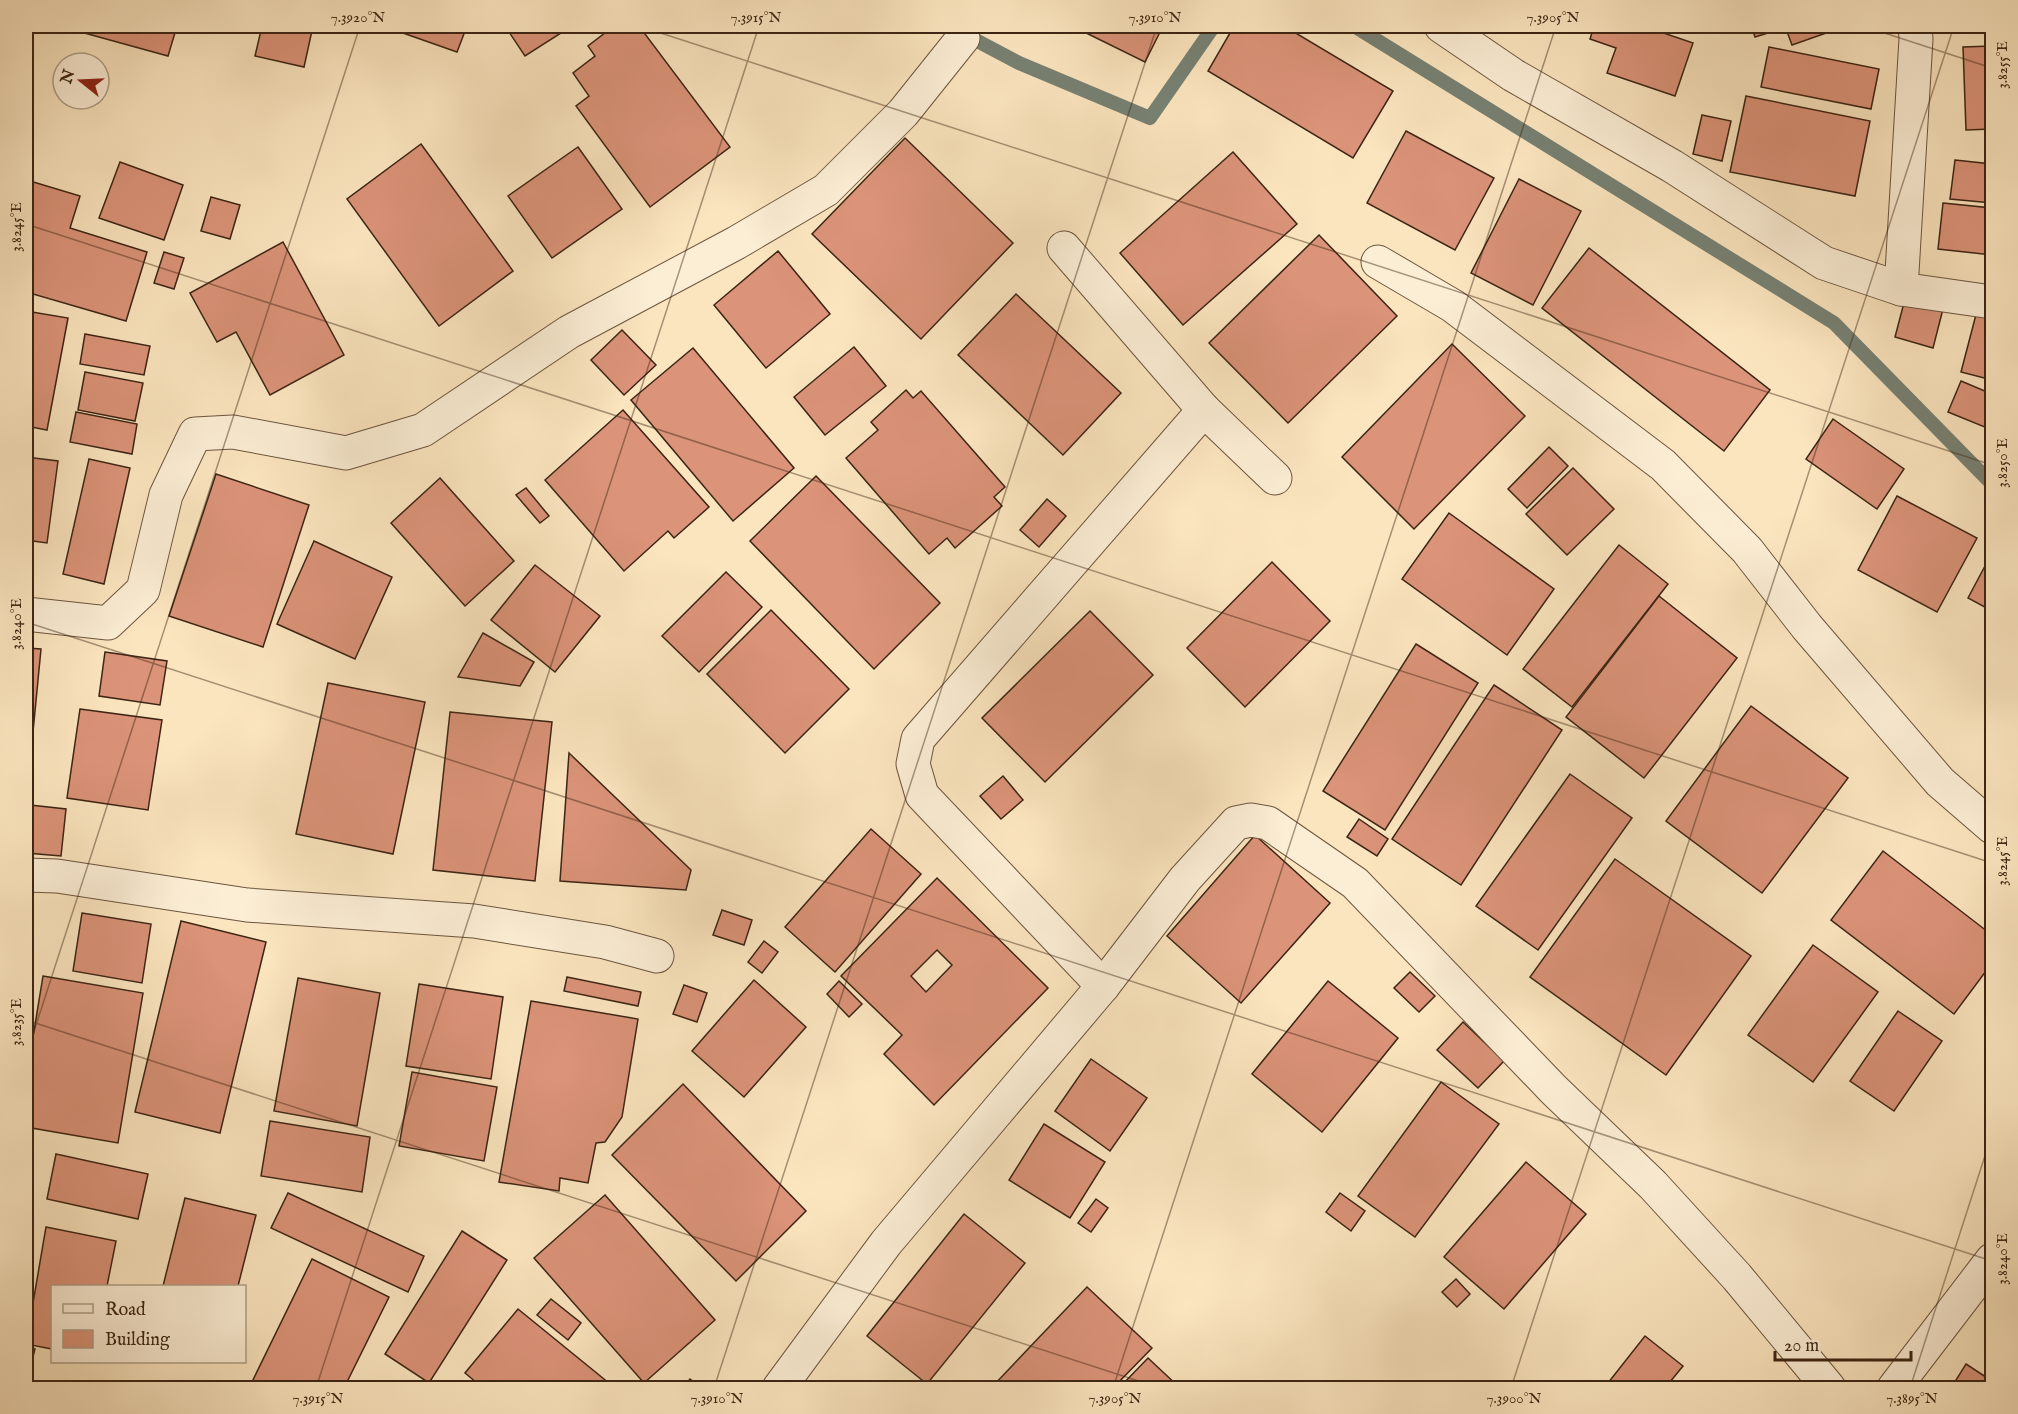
<svg xmlns="http://www.w3.org/2000/svg" width="2018" height="1414" font-family="'IM FELL English',serif">
<style>
.lines{fill:none;stroke-linecap:round;stroke-linejoin:round}
.stream{stroke:#778173;stroke-width:14}
.building{fill:#db9379;stroke:#3c2513;stroke-width:1.5;fill-rule:evenodd}
.street-casing{stroke:#6c553e;stroke-width:35}
.street{stroke:#fceed5;stroke-width:33}
.ticks{fill:none;stroke:#3c2513;stroke-width:1.5;stroke-opacity:0.45}
.neatline{fill:none;stroke:#3c2513;stroke-width:2}
.ticks-label{font-size:15px;text-anchor:middle;fill:#3c2513}
</style>
<rect width="100%" height="100%" fill="#fbe5bf"/>
<filter id="stains"><feTurbulence type="fractalNoise" baseFrequency=".00333" numOctaves="4"/><feColorMatrix values="0 0 0 0 .2 0 0 0 0 .09 0 0 0 0 .02 0 0 0 .5 -.17"/></filter>
<radialGradient id="worn" r=".72"><stop offset=".6" stop-color="#630" stop-opacity="0"/><stop offset="1" stop-color="#630" stop-opacity=".3"/></radialGradient>
<g class="lines">
<g class="stream">
<path d="M949,26L1019,63L1150,118L1214,26"/>
<path d="M1354,26L1834,323L1992,484"/>
</g>
</g>
<g class="building">
<path d="M59,26H177L168,56Z"/>
<path d="M262,26H313L304,67L255,56Z"/>
<path d="M383,26H467L457,52Z"/>
<path d="M505,26H572L525,56Z"/>
<path d="M614,26H639L730,147L650,207L576,106L589,96L573,73L595,56L588,46Z"/>
<path d="M1072,26H1163L1145,62Z"/>
<path d="M1234,26H1284L1393,91L1353,158L1208,71Z"/>
<path d="M1594,26H1643L1693,43L1675,96L1607,73L1616,48L1590,39Z"/>
<path d="M1751,26H1783L1784,28L1755,37Z"/>
<path d="M1785,26H1846L1792,45Z"/>
<path d="M1992,46V129L1966,130L1963,47Z"/>
<path d="M1769,47L1879,69L1871,109L1761,87Z"/>
<path d="M1746,96L1870,121L1855,196L1730,172Z"/>
<path d="M1702,115L1731,121L1722,161L1693,154Z"/>
<path d="M1406,131L1494,178L1455,250L1367,203Z"/>
<path d="M905,138L1013,243L921,339L812,234Z"/>
<path d="M421,144L513,271L439,326L347,199Z"/>
<path d="M578,147L622,209L552,258L508,196Z"/>
<path d="M1233,152L1297,224L1183,325L1120,253Z"/>
<path d="M1955,160L1992,164V203L1950,199Z"/>
<path d="M120,162L183,185L164,240L99,218Z"/>
<path d="M1519,179L1581,211L1533,305L1471,273Z"/>
<path d="M30,181L80,196L70,228L147,252L126,321L26,292V196Z"/>
<path d="M211,197L240,205L230,239L201,231Z"/>
<path d="M1943,203L1992,208V255L1938,249Z"/>
<path d="M1319,235L1397,316L1288,423L1209,343Z"/>
<path d="M283,242L344,355L270,395L236,332L217,342L190,293Z"/>
<path d="M1589,248L1770,390L1724,451L1542,308Z"/>
<path d="M778,251L830,314L766,368L714,305Z"/>
<path d="M164,252L184,258L174,289L154,283Z"/>
<path d="M1016,294L1121,393L1063,455L958,355Z"/>
<path d="M1905,299L1943,309L1933,348L1895,337Z"/>
<path d="M1978,307L1992,311V380L1961,372Z"/>
<path d="M26,311L68,318L47,430L26,426Z"/>
<path d="M622,330L656,365L624,395L591,360Z"/>
<path d="M85,334L150,346L144,375L80,364Z"/>
<path d="M1452,344L1525,416L1414,529L1342,457Z"/>
<path d="M854,347L886,386L825,435L794,397Z"/>
<path d="M693,348L794,468L733,521L631,400Z"/>
<path d="M85,372L143,383L135,421L78,410Z"/>
<path d="M1961,381L1992,394V430L1948,412Z"/>
<path d="M906,390L913,398L921,391L1005,487L994,497L1002,506L955,548L947,538L929,554L846,458L878,430L871,422Z"/>
<path d="M623,410L709,507L674,538L668,531L624,571L545,480Z"/>
<path d="M76,412L137,424L132,454L70,442Z"/>
<path d="M1833,419L1904,469L1877,509L1806,459Z"/>
<path d="M1549,447L1568,466L1527,508L1508,489Z"/>
<path d="M26,457L58,461L47,543L26,540Z"/>
<path d="M89,459L130,468L104,584L63,574Z"/>
<path d="M1573,468L1614,509L1567,555L1526,514Z"/>
<path d="M216,474L309,505L263,647L169,616Z"/>
<path d="M816,476L940,603L874,669L750,541Z"/>
<path d="M440,478L514,561L465,606L391,523Z"/>
<path d="M526,488L549,516L540,523L516,495Z"/>
<path d="M1897,496L1977,538L1937,612L1858,570Z"/>
<path d="M1047,499L1066,516L1039,547L1020,530Z"/>
<path d="M1449,513L1554,589L1507,655L1402,579Z"/>
<path d="M314,541L392,577L355,659L277,624Z"/>
<path d="M1619,545L1668,584L1572,707L1523,669Z"/>
<path d="M1272,562L1330,621L1245,707L1187,648Z"/>
<path d="M535,565L600,616L555,672L491,620Z"/>
<path d="M1985,566L1992,570V611L1968,598Z"/>
<path d="M726,572L762,607L699,672L662,636Z"/>
<path d="M1659,596L1737,658L1644,778L1566,717Z"/>
<path d="M771,610L849,689L785,753L707,674Z"/>
<path d="M1090,611L1153,675L1045,782L982,718Z"/>
<path d="M483,633L534,662L520,686L458,677Z"/>
<path d="M1416,644L1478,683L1385,830L1323,791Z"/>
<path d="M26,648L41,649L27,794H26Z"/>
<path d="M105,652L167,661L160,705L99,696Z"/>
<path d="M328,683L425,702L393,854L296,834Z"/>
<path d="M1494,685L1562,730L1461,885L1392,839Z"/>
<path d="M1751,706L1848,778L1762,893L1666,821Z"/>
<path d="M80,709L162,720L148,810L67,798Z"/>
<path d="M450,712L552,722L535,881L433,870Z"/>
<path d="M569,753L691,870L686,890L560,881Z"/>
<path d="M1570,774L1632,818L1538,950L1476,906Z"/>
<path d="M1003,776L1023,800L1001,819L980,796Z"/>
<path d="M30,805L66,809L61,856L26,853Z"/>
<path d="M1359,819L1388,839L1377,856L1347,837Z"/>
<path d="M871,829L921,874L835,972L785,927Z"/>
<path d="M1255,835L1330,903L1241,1003L1167,936Z"/>
<path d="M1883,851L1992,935V963L1954,1014L1831,920Z"/>
<path d="M1615,859L1751,956L1666,1075L1530,977Z"/>
<path d="M937,878L1048,988L934,1105L884,1054L902,1035L841,976ZM937,950L952,965L926,992L911,976Z"/>
<path d="M722,910L752,920L744,945L713,935Z"/>
<path d="M82,913L151,924L142,983L73,971Z"/>
<path d="M181,921L266,942L220,1133L135,1112Z"/>
<path d="M764,941L778,952L762,973L748,962Z"/>
<path d="M1813,945L1878,992L1813,1082L1748,1035Z"/>
<path d="M1410,972L1435,996L1419,1012L1394,988Z"/>
<path d="M43,976L143,993L118,1143L26,1127V1080Z"/>
<path d="M567,977L641,992L638,1006L564,991Z"/>
<path d="M298,978L380,993L357,1126L274,1111Z"/>
<path d="M754,980L806,1027L744,1097L692,1051Z"/>
<path d="M839,981L862,1004L849,1017L827,994Z"/>
<path d="M1328,981L1398,1038L1322,1132L1252,1074Z"/>
<path d="M419,984L503,997L491,1079L406,1066Z"/>
<path d="M684,985L707,993L697,1022L673,1014Z"/>
<path d="M531,1001L638,1019L622,1117L605,1142L596,1143L588,1183L560,1178L559,1191L499,1182Z"/>
<path d="M1898,1011L1942,1041L1894,1111L1850,1081Z"/>
<path d="M1463,1022L1504,1061L1478,1088L1437,1050Z"/>
<path d="M1091,1059L1147,1098L1110,1151L1055,1111Z"/>
<path d="M412,1072L497,1087L484,1161L399,1146Z"/>
<path d="M1441,1082L1499,1124L1415,1237L1358,1196Z"/>
<path d="M683,1084L806,1211L736,1281L612,1155Z"/>
<path d="M270,1121L370,1137L362,1192L261,1176Z"/>
<path d="M1044,1124L1105,1162L1070,1218L1009,1180Z"/>
<path d="M56,1154L148,1174L138,1219L47,1199Z"/>
<path d="M1526,1162L1586,1214L1504,1309L1444,1257Z"/>
<path d="M288,1193L424,1256L408,1292L271,1228Z"/>
<path d="M1340,1193L1365,1211L1351,1231L1326,1212Z"/>
<path d="M605,1195L715,1320L644,1383L534,1258Z"/>
<path d="M185,1198L256,1215L238,1286H163Z"/>
<path d="M1096,1199L1108,1208L1091,1232L1078,1223Z"/>
<path d="M964,1214L1025,1263L927,1384L867,1336Z"/>
<path d="M46,1227L116,1241L107,1286H52V1349L26,1344Z"/>
<path d="M462,1231L507,1260L429,1383L385,1354Z"/>
<path d="M312,1259L389,1297L344,1388H249Z"/>
<path d="M1456,1279L1470,1294L1457,1307L1442,1292Z"/>
<path d="M1087,1287L1152,1348L1113,1388H991Z"/>
<path d="M551,1299L581,1323L568,1340L537,1315Z"/>
<path d="M518,1309L615,1388H483L465,1373Z"/>
<path d="M1645,1336L1683,1366L1665,1388H1604Z"/>
<path d="M26,1346L35,1349L29,1372L26,1371Z"/>
<path d="M1148,1358L1180,1388H1119Z"/>
<path d="M1966,1364L1992,1381V1388H1951Z"/>
<path d="M690,1379L702,1388H682Z"/>
</g>
<g class="lines">
<g class="street-casing">
<g id="street">
<path d="M1441,26L1513,75L1672,166L1824,263L1901,289L1992,302"/>
<path d="M1064,248L1204,410L1275,478"/>
<path d="M1378,262L1453,306L1663,465L1747,550L1807,627L1940,782L1992,827"/>
<path d="M1901,289L1916,39L1915,26"/>
<path d="M26,614L108,623L143,590L166,495L195,434L233,432L346,453L423,430L569,332L736,243L826,190L903,113L963,38"/>
<path d="M26,875L57,876L247,905L474,921L605,942L657,956"/>
<path d="M1103,986L922,795L913,764L918,739L1204,410"/>
<path d="M779,1388L886,1243L1103,986L1185,879L1236,823L1251,820L1268,823L1355,883L1554,1090L1653,1185L1737,1277L1829,1388"/>
<path d="M1894,1388L1992,1260"/>
</g>
</g>
<use href="#street" class="street"/>
</g>
<path class="ticks" d="M639,26L1992,465M1863,26L1992,68M26,224L1992,863M26,622L1992,1261M26,1020L1160,1388M26,1056L360,26M316,1388L759,26M714,1388L1157,26M1113,1388L1556,26M1511,1388L1954,26M1910,1388L1992,1134"/>
<rect width="2018" height="1414" fill="none" stroke="#fbe5bf" stroke-width="66"/>
<rect x="51" y="1285" width="195" height="78" fill="#fceed5" stroke="#af9e87" stroke-width="1.5"/>
<rect x="63" y="1304" width="30" height="9" fill="#fceed5" stroke="#af9e87" stroke-width="1.5"/>
<text x="105" y="1315" font-size="18" fill="#3c2513">Road</text>
<rect x="63" y="1330" width="30" height="18" fill="#db9379" stroke="#af9e87" stroke-width="1.5"/>
<text x="105" y="1345" font-size="18" fill="#3c2513">Building</text>
<g transform="translate(81 81) rotate(288)"><circle r="28" fill="#fceed5" stroke="#af9e87" stroke-width="1.5"/>
<path d="M0-4.5L10 22L0 15L-10 22Z" fill="#8f2418"/>
<text y="-9" font-size="16" font-weight="bold" text-anchor="middle" fill="#3c2513">N</text>
</g>
<path d="M1775 1351v9h136v-9" fill="none" stroke="#3c2513" stroke-width="3"/>
<text x="1784" y="1351" font-size="18" fill="#3c2513" stroke="#fceed5" stroke-width="4.5" paint-order="stroke">20 m</text>
<rect x="33" y="33" width="1952" height="1348" class="neatline"/>
<g class="ticks-label">
<text x="358" y="22">7.3920°N</text>
<text x="756" y="22">7.3915°N</text>
<text x="1155" y="22">7.3910°N</text>
<text x="1553" y="22">7.3905°N</text>
<text transform="translate(2002 65) rotate(-90)" y="5">3.8255°E</text>
<text transform="translate(16 227) rotate(-90)" y="5">3.8245°E</text>
<text transform="translate(2002 463) rotate(-90)" y="5">3.8250°E</text>
<text transform="translate(16 624) rotate(-90)" y="5">3.8240°E</text>
<text transform="translate(2002 861) rotate(-90)" y="5">3.8245°E</text>
<text transform="translate(16 1022) rotate(-90)" y="5">3.8235°E</text>
<text transform="translate(2002 1259) rotate(-90)" y="5">3.8240°E</text>
<text x="318" y="1403">7.3915°N</text>
<text x="717" y="1403">7.3910°N</text>
<text x="1115" y="1403">7.3905°N</text>
<text x="1514" y="1403">7.3900°N</text>
<text x="1912" y="1403">7.3895°N</text>
</g>
<rect width="100%" height="100%" filter="url(#stains)"/>
<rect width="100%" height="100%" fill="url(#worn)"/>
</svg>
